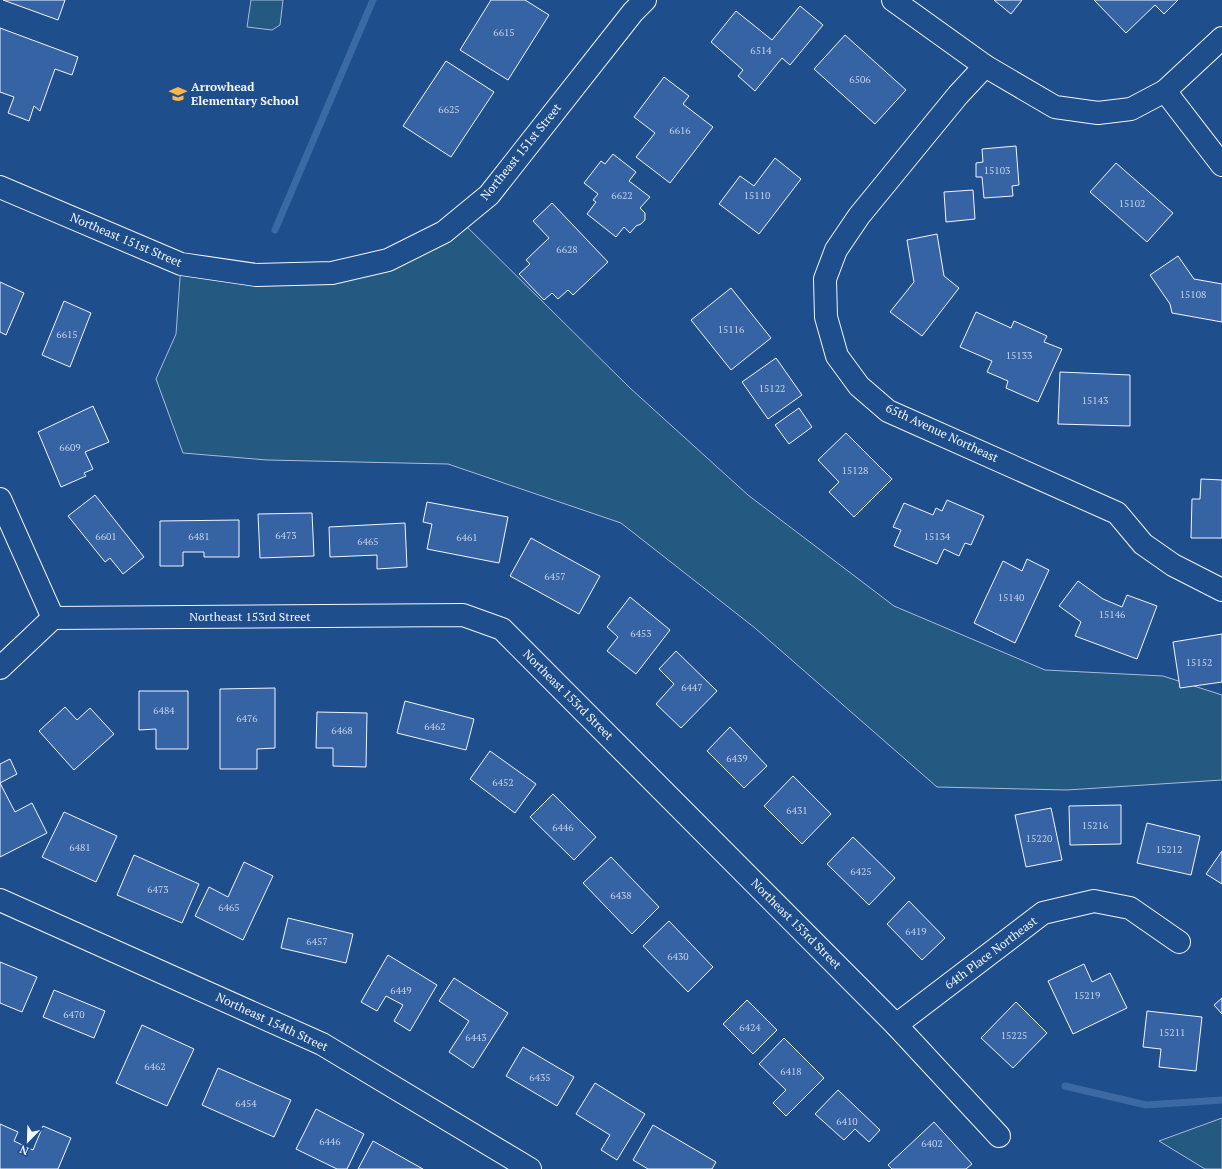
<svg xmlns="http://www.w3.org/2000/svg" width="1222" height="1169" font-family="'PT Serif',serif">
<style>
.green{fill:#245a82;stroke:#a8bbd7}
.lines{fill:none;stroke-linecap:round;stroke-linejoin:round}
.stream{stroke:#3b69a3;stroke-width:7}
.building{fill:#3563a3;stroke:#f2f6ff}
.minor-casing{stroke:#f2f6ff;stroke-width:24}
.minor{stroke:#1f4e8c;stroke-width:22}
.labels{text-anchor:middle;stroke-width:3;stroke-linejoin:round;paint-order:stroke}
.number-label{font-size:10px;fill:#c3d1e8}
.poi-label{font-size:12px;font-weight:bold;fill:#f2f6ff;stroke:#1f4e8c;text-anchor:start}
.street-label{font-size:12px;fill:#f2f6ff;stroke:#1f4e8c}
</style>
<rect width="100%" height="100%" fill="#1f4e8c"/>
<g class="green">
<path d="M251,0H283L280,25L272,30L247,27Z"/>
<path d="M457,217L630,388L748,495L894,606L1045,670L1163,676L1222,695V780L1067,790L937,787L755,628L621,523L448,464L267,460L183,453L156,379L176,334L181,264L332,273Z"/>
<path d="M1222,1118V1169H1205L1159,1141Z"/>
</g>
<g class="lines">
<g class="stream">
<path d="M275,230L373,0"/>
<path d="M1065,1086L1146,1105L1222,1100"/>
</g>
</g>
<g class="building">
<path d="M3,0H65L58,20Z"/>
<path d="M491,0H525L549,15L508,80L460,50Z"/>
<path d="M994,0H1022L1011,14Z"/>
<path d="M1094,0H1178L1164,14L1155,5L1126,33Z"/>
<path d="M800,6L823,25L790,65L782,58L755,91L738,76L743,70L711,42L736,11L772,40Z"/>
<path d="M0,28L78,57L72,75L55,69L40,111L34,106L29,121L8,113L14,97L0,92Z"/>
<path d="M845,35L906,90L875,124L814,69Z"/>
<path d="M446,61L494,92L451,157L403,126Z"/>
<path d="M664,77L689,96L683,104L713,127L670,183L636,157L655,133L634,117Z"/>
<path d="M1016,146L1019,185L1012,186L1013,196L984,198L982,177H976V163L983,162L982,149Z"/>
<path d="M613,154L636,172L629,181L650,197L640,208L645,213V220L641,224L636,226L630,233L624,227L616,237L587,214L596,202L593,200L598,194L584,183L601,161L605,164Z"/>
<path d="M775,158L801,179L759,234L719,204L740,176L754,186Z"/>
<path d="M1116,163L1173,213L1147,242L1090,192Z"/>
<path d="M973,190L975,219L946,222L944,192Z"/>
<path d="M552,203L608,262L573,295L568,290L558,299L552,293L544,300L519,274L530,264L526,260L549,238L533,221Z"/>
<path d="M937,234L944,276L959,288L922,336L890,312L914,282L907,240Z"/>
<path d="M1178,256L1194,279L1222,284V322L1172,313L1170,304L1150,275Z"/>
<path d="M0,282L24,293L6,335L0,332Z"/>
<path d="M731,288L771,338L731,370L691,320Z"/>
<path d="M64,301L91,313L70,367L42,355Z"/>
<path d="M976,312L1011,328L1014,321L1047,336L1044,342L1062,349L1038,402L1006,388L1008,381L987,372L992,361L960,347Z"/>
<path d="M776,358L802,395L768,419L742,382Z"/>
<path d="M1060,372L1130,375V426L1058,424Z"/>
<path d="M93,406L109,442L85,452L93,469L84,473L86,476L61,487L38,432Z"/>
<path d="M799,408L812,427L789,444L775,425Z"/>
<path d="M846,433L892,479L854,517L829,492L839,482L818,460Z"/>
<path d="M1201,479L1222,480V538H1191L1192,499H1200Z"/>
<path d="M95,495L144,557L123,574L110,558L105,562L68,516Z"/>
<path d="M947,500L984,516L971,545L965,543L959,556L944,549L937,564L894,546L901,530L893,527L904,503L933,515L936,508L942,511Z"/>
<path d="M427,502L508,517L499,563L427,549L432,524L423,522Z"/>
<path d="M312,513L314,556L260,558L258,514Z"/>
<path d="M239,520V557H204V552H183V566H160V521Z"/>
<path d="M405,523L407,567L377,569V555L330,557L329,527Z"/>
<path d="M531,538L600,576L579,614L510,576Z"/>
<path d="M1027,559L1049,570L1015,643L974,623L1003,561L1022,571Z"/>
<path d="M1078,581L1103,599L1122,607L1127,595L1157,606L1137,659L1075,636L1081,622L1059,606Z"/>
<path d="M630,597L670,630L636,674L607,651L618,637L607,627Z"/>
<path d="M1222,634V682L1180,688L1173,642Z"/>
<path d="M676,651L717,691L681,728L656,704L674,684L659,669Z"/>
<path d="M275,688V748L257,749V769H220V689Z"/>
<path d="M139,691H188V749H156V729L139,730Z"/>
<path d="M405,701L474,719L466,750L397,733Z"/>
<path d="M65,707L77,720L90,708L114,734L74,770L39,731Z"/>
<path d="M317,712L367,713L366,767L333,766V748H316Z"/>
<path d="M730,727L767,766L744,788L707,751Z"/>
<path d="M490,751L536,784L515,813L470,779Z"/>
<path d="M10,759L17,774L0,783L15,812L32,803L47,833L0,857V764Z"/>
<path d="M793,776L831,814L802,844L764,806Z"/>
<path d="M553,794L596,837L574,860L530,817Z"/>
<path d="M1121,805V844L1070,845L1069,806Z"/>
<path d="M1051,808L1062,860L1026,867L1015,815Z"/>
<path d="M64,812L117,836L96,882L42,857Z"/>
<path d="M1147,823L1200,836L1191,875L1137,863Z"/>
<path d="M853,837L895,878L869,905L827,864Z"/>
<path d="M1222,851V884L1206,874Z"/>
<path d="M134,855L199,884L182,923L117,895Z"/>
<path d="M611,857L659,907L632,934L583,883Z"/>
<path d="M244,862L273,876L243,940L195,916L209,887L228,897Z"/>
<path d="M909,901L945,938L922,960L887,924Z"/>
<path d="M288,918L353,934L346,963L281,948Z"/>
<path d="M669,921L713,967L688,992L643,946Z"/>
<path d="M388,955L437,985L410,1031L394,1021L403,1005L386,996L377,1011L361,1002Z"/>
<path d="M0,962L37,977L22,1012L0,1003Z"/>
<path d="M1084,964L1092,982L1110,973L1127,1008L1073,1034L1048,981Z"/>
<path d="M454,978L508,1013L473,1068L449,1052L469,1021L439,1001Z"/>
<path d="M54,990L105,1011L94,1038L43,1017Z"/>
<path d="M1222,998V1014L1214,1005Z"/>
<path d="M747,1000L777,1030L753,1054L723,1024Z"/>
<path d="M1016,1002L1047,1033L1013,1068L981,1038Z"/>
<path d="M1147,1011L1202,1017L1196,1071L1159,1067L1161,1049L1143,1047Z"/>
<path d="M142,1025L194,1049L167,1106L116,1083Z"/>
<path d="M784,1038L824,1078L786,1116L773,1103L786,1090L759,1064Z"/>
<path d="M523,1047L574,1077L557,1106L506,1076Z"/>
<path d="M218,1068L291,1100L274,1137L202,1105Z"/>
<path d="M595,1083L645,1114L617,1160L601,1150L610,1135L576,1114Z"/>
<path d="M838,1090L880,1130L869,1142L855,1129L844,1140L815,1114Z"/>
<path d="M316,1109L364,1134L347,1169H337L296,1149Z"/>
<path d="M934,1122L972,1164L966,1169H892L888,1165Z"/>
<path d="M0,1124L18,1132L14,1141L33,1150L43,1126L71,1138L58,1169H0Z"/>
<path d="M653,1125L716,1162L712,1169H648L633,1160Z"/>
<path d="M373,1141L423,1169H358Z"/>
</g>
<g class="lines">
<g class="minor-casing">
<g id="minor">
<path d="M893,0L985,66L1055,107L1098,113L1131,109L1165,91L1222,38"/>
<path d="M985,66L958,95L859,216L836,250L825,279L826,317L837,356L859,386L888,411L1117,513L1143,544L1173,565L1222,590"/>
<path d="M1165,91L1222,165"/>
<path d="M0,187L181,264L256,275L332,273L388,260L444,232L489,195L633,12L645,0"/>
<path d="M0,499L53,618"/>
<path d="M0,668L53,618L463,615L502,629L896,1025L999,1136"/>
<path d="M0,900L322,1044L530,1169"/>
<path d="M896,1025L1043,913L1094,901L1130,908L1179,942"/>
</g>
</g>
<use href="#minor" class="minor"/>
</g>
<defs>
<g id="school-bare" transform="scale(1.38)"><path d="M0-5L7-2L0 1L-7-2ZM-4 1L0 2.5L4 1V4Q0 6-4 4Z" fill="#ffb74d" stroke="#1f4e8c" stroke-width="2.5" paint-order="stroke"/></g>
</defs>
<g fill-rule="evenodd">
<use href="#school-bare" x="178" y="94"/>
</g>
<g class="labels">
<g class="number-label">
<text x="504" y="36">6615</text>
<text x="761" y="54">6514</text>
<text x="860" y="83">6506</text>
<text x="449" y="113">6625</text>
<text x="680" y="134">6616</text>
<text x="997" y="174">15103</text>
<text x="622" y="199">6622</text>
<text x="757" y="199">15110</text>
<text x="1132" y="207">15102</text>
<text x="567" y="253">6628</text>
<text x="1193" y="298">15108</text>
<text x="731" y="333">15116</text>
<text x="67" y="338">6615</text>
<text x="1019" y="359">15133</text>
<text x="772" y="392">15122</text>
<text x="1095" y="404">15143</text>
<text x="70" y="451">6609</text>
<text x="855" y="474">15128</text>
<text x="286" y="539">6473</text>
<text x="106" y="540">6601</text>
<text x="199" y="540">6481</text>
<text x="937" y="540">15134</text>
<text x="467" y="541">6461</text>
<text x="368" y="545">6465</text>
<text x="555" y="580">6457</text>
<text x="1011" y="601">15140</text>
<text x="1112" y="618">15146</text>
<text x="641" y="637">6453</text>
<text x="1199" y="666">15152</text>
<text x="692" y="691">6447</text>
<text x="164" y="714">6484</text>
<text x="247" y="722">6476</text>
<text x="435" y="730">6462</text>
<text x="342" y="734">6468</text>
<text x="737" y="762">6439</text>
<text x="503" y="786">6452</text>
<text x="797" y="814">6431</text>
<text x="1095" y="829">15216</text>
<text x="563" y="831">6446</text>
<text x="1039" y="842">15220</text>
<text x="80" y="851">6481</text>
<text x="1169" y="853">15212</text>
<text x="861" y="875">6425</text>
<text x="158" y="893">6473</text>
<text x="621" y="899">6438</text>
<text x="229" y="911">6465</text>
<text x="916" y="935">6419</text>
<text x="317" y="945">6457</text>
<text x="678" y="960">6430</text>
<text x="401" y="994">6449</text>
<text x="1087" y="999">15219</text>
<text x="74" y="1018">6470</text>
<text x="750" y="1031">6424</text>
<text x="1172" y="1036">15211</text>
<text x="1014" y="1039">15225</text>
<text x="476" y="1041">6443</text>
<text x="155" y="1070">6462</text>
<text x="791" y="1075">6418</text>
<text x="540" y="1081">6435</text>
<text x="246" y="1107">6454</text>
<text x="847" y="1125">6410</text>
<text x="330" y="1145">6446</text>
<text x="932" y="1147">6402</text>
</g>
<g class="poi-label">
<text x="191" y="91">Arrowhead<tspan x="191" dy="14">Elementary School</tspan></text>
</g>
<g class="street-label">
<text transform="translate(521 152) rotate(-51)" y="4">Northeast 151st Street</text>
<text transform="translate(126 240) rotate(23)" y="4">Northeast 151st Street</text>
<text transform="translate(942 433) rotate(25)" y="4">65th Avenue Northeast</text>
<text x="250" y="621">Northeast 153rd Street</text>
<text transform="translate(568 695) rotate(45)" y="4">Northeast 153rd Street</text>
<text transform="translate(796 924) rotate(45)" y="4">Northeast 153rd Street</text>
<text transform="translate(991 953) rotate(-37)" y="4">64th Place Northeast</text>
<text transform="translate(272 1022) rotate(25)" y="4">Northeast 154th Street</text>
</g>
</g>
<g transform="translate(28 1141) rotate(203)" stroke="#1f4e8c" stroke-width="3" paint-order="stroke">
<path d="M0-3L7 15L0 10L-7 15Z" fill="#f2f6ff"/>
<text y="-6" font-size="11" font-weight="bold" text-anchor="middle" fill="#f2f6ff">N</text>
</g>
</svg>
